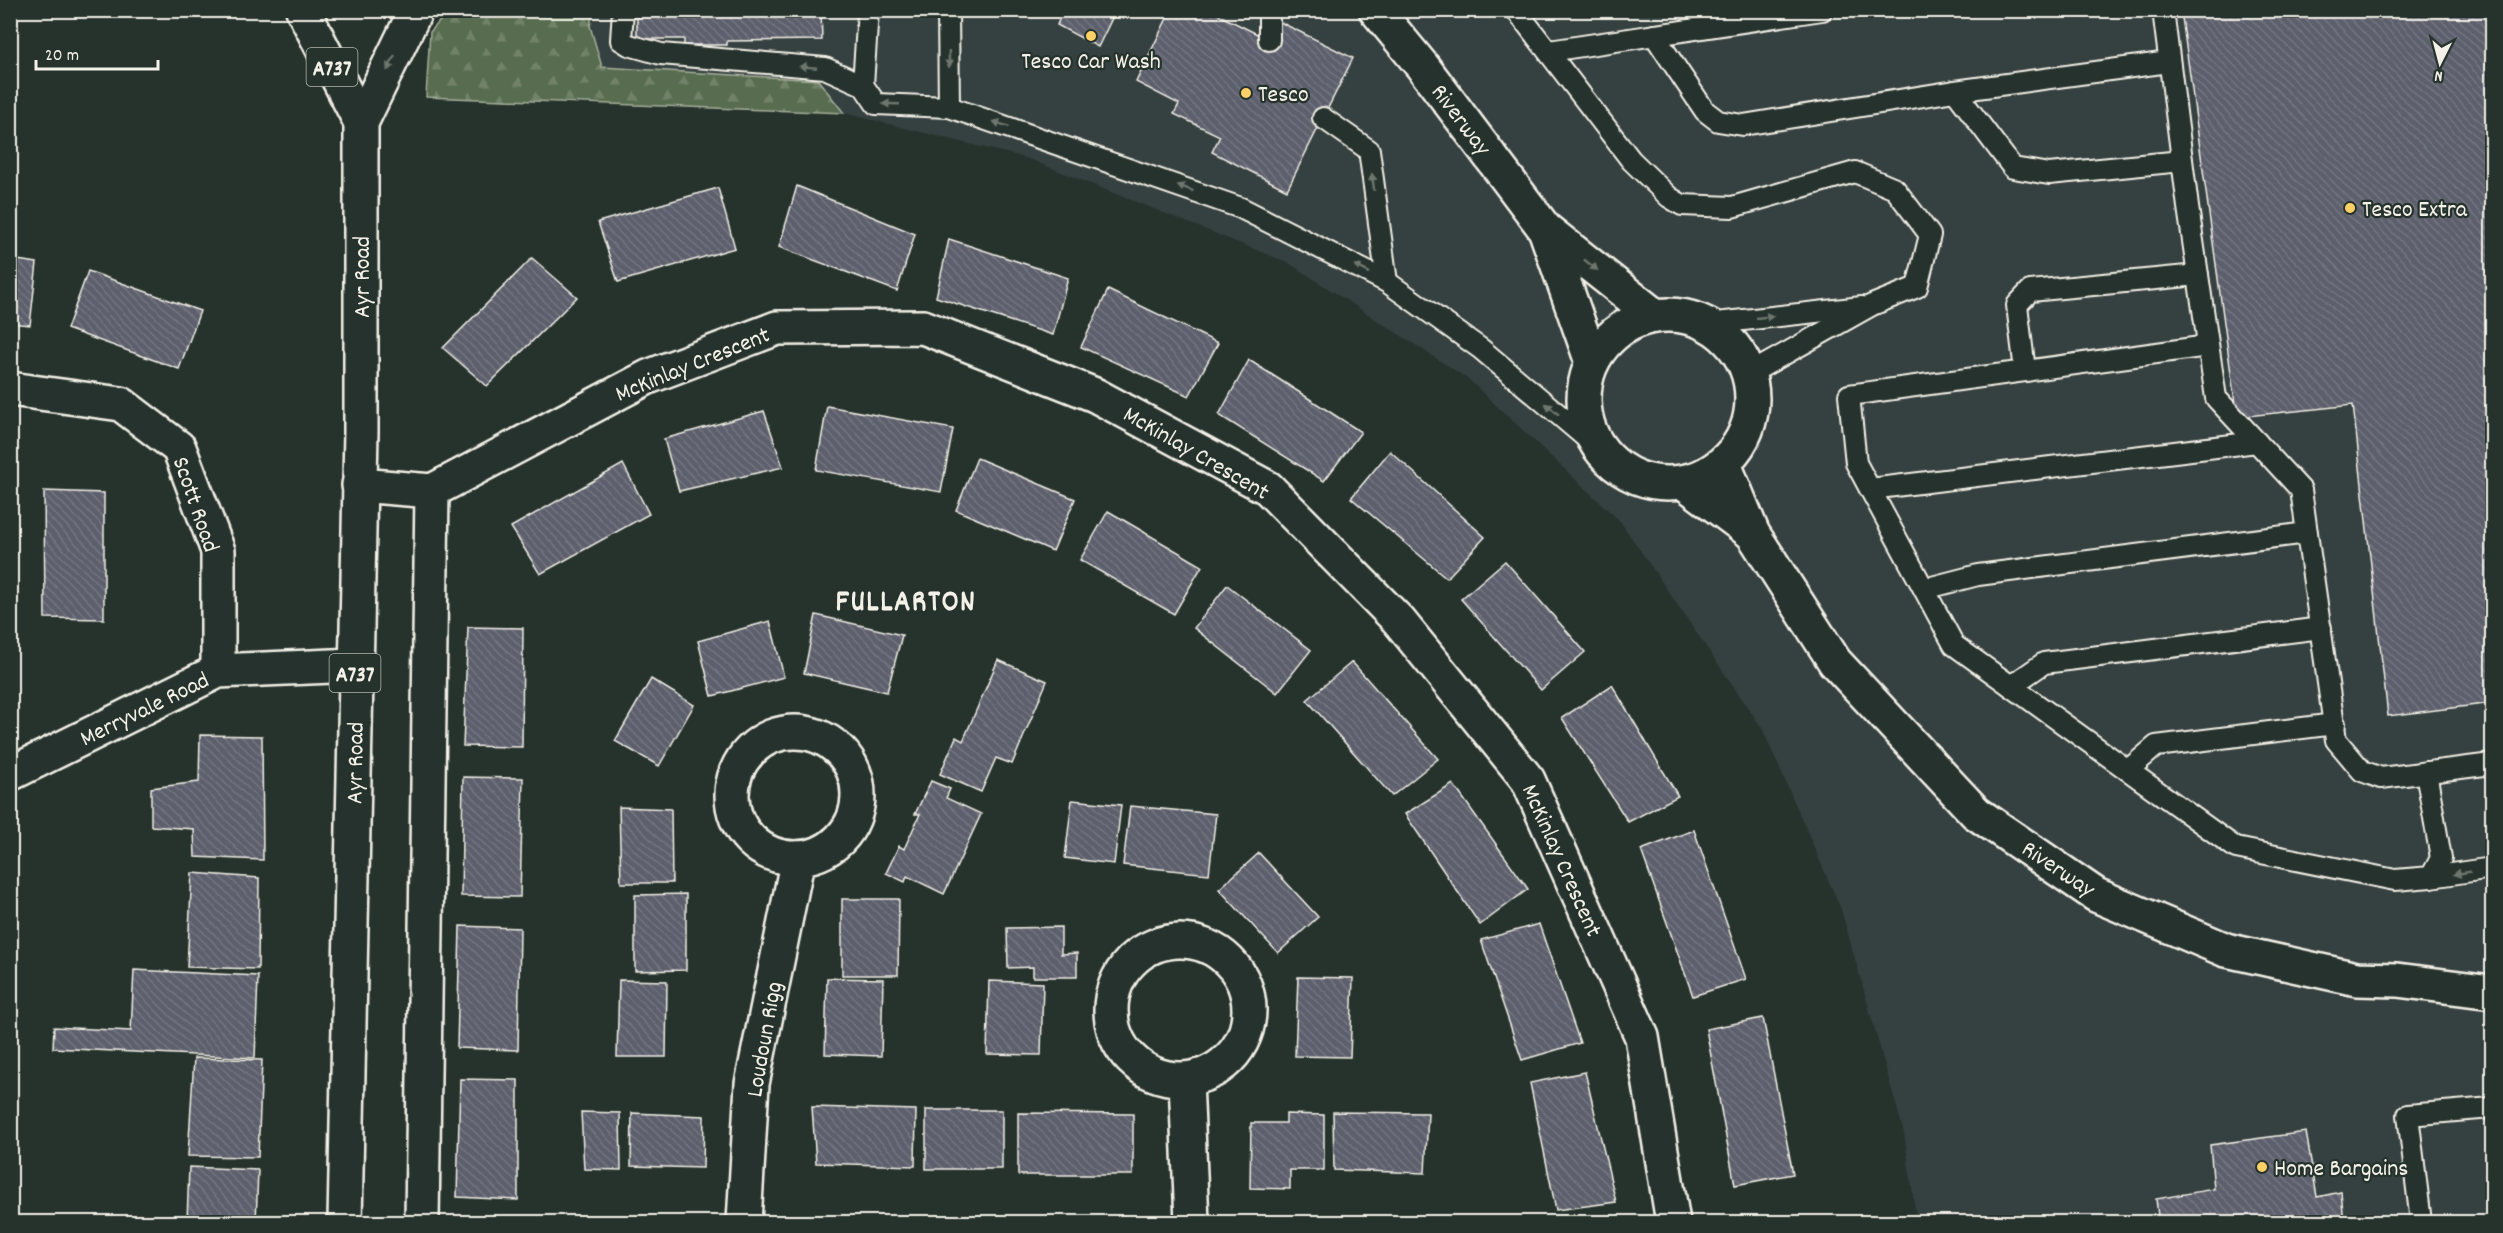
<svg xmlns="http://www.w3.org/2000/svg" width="2503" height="1233" font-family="Dekko,sans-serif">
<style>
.built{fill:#364040}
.forest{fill:url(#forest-firs);stroke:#a6af9c;stroke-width:1.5}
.building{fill:url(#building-back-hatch);stroke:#f4f1e8;stroke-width:1.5}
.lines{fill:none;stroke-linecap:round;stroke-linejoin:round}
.service-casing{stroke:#f4f1e8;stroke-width:24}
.minor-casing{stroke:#f4f1e8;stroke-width:38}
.tertiary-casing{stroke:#f4f1e8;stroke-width:38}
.primary-casing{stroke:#f4f1e8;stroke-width:38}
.service{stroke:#26332d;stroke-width:20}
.minor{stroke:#26332d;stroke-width:33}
.tertiary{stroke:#26332d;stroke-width:33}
.primary{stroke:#26332d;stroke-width:33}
.oneway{fill:#6e766e}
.poi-dot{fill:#ffd166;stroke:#26332d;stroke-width:2}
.labels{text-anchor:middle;stroke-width:4.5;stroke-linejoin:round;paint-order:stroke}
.shield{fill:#26332d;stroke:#b6b8b0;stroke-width:1.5}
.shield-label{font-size:22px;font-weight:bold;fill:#f4f1e8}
.poi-label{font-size:24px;fill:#f4f1e8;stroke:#26332d;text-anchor:start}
.street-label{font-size:24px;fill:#f4f1e8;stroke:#26332d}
.district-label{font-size:30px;font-weight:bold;letter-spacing:1.5px;fill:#f4f1e8;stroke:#26332d}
</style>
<defs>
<pattern id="forest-firs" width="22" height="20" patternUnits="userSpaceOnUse" patternTransform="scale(1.5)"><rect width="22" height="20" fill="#586d50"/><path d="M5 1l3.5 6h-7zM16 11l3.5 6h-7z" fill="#718269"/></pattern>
<pattern id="building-back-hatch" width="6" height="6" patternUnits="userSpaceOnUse" patternTransform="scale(1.5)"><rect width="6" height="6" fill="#5c5f6c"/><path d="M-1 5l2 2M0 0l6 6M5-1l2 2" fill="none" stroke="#747681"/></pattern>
</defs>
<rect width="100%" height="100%" fill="#26332d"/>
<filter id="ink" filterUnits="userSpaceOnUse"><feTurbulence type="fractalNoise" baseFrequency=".0167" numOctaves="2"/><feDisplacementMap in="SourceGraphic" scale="12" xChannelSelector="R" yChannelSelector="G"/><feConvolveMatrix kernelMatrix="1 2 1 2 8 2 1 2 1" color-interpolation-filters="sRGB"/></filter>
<g filter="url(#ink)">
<path class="built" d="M452,10L2492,11V1222H1917L1904,1133L1841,909L1762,728L1620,521L1468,379L1289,263L1026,158L844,113L426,97L430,32Z"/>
<path class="forest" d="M593,10L590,26L602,67L818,80L844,113L426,97L430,32L449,11Z"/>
<g class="building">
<path d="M637,10H821L822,40L727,41V45H684V39H637Z"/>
<path d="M1063,10H1116L1098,47L1057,25Z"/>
<path d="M1171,10H1209L1269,40L1278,21L1353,58L1287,190L1212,152L1220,136L1174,114L1179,104L1136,82Z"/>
<path d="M2181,10H2492V703L2388,716L2353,405L2237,417Z"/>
<path d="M797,186L915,234L897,291L779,247Z"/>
<path d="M718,188L735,248L618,282L598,222Z"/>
<path d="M949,239L1068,278L1053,335L936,297Z"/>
<path d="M532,258L577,297L487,386L443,348Z"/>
<path d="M10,259L37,263L30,325L10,323Z"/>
<path d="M88,271L200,311L179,369L67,329Z"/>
<path d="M1108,290L1218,343L1189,396L1081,347Z"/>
<path d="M1249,360L1361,432L1324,481L1219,415Z"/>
<path d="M827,406L953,429L941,492L816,470Z"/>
<path d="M764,411L783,467L679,491L664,439Z"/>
<path d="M1390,451L1485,537L1447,578L1351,498Z"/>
<path d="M977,458L1075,499L1053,551L956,510Z"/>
<path d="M623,464L649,514L540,574L511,527Z"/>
<path d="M44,491L104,493V619L45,618Z"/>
<path d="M1108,511L1202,566L1174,614L1080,560Z"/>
<path d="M1505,561L1585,652L1541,690L1461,599Z"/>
<path d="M1227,585L1311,650L1277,693L1194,628Z"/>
<path d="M816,615L902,635L887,692L804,673Z"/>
<path d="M770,621L784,677L712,696L698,641Z"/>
<path d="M468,627L523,628L522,747L463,746Z"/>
<path d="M998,660L1047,681L1012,764L996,758L981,792L940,774L956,737L963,741Z"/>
<path d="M1352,662L1438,759L1392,796L1307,700Z"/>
<path d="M651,679L694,705L659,766L615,741Z"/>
<path d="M1612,685L1678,796L1628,822L1562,718Z"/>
<path d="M200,735L262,736L263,860L195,857L194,829L151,826V788L199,782Z"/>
<path d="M463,777L523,778L520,897L461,896Z"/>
<path d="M931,781L950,789L946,798L981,814L944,894L907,876L905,882L886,873L899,846L904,849L920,814H915Z"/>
<path d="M1453,784L1528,889L1480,925L1405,814Z"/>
<path d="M1072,800L1121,805L1114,864L1065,858Z"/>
<path d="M1130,806L1216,814L1209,874L1123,865Z"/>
<path d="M619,807L671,809L672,883H621Z"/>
<path d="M1694,830L1746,979L1693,996L1641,850Z"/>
<path d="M1259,853L1318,917L1278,953L1219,889Z"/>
<path d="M192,873L259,878L258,969L187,967Z"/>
<path d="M686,894V970L635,971V895Z"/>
<path d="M842,899H899L898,975H842Z"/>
<path d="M1539,924L1580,1043L1522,1060L1481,940Z"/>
<path d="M460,926L520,928L518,1050L457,1048Z"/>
<path d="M1061,927V954L1077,953V977H1033V967L1008,968L1007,928Z"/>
<path d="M134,970L258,976L255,1058L53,1048L54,1027L131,1031Z"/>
<path d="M1298,977L1353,978L1350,1057L1295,1056Z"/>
<path d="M827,978L883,979L881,1056L825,1054Z"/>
<path d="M619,980L667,981L666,1057H617Z"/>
<path d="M989,981L1043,983L1041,1055L987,1054Z"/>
<path d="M1763,1018L1793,1174L1735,1185L1706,1029Z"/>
<path d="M194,1058L262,1060L258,1157L188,1156Z"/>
<path d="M1585,1072L1616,1202L1556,1210L1530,1083Z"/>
<path d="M460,1079L518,1080V1200L457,1197Z"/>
<path d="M812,1107L916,1110L915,1166L816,1163Z"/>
<rect x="926" y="1110" width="76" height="59"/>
<path d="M581,1112L620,1113L621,1170L584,1169Z"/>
<path d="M1333,1112L1428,1113L1425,1173L1334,1170Z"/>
<path d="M632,1113L704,1116L703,1168L631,1166Z"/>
<path d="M1018,1113L1133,1114V1175H1018Z"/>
<path d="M1286,1114L1324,1115V1170H1290V1189L1250,1188L1251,1123H1286Z"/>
<path d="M2306,1132L2317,1197L2341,1192L2344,1222H2122L2158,1216L2156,1199L2214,1189L2210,1145Z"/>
<path d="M189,1167L258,1170L256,1222H187Z"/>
</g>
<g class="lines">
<g class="service-casing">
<g id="service">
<path d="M623,10L621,40L629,45L661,54L825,68L863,85"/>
<path d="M868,10L863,85L876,104L949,107L1241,208L1387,282L1481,349L1597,447"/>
<path d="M948,10L949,107"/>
<path d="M1516,10L1631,160L1669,197L1682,205L1732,207L1855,172L1895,189L1930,235L1917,287L1872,305L1749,374"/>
<path d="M2163,10L2188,207L2216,398L2301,490L2336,740L2362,771L2381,778L2492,764"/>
<path d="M1654,35L1705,111L1718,121L1743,125L1955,91L2169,62"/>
<path d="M1269,40V10"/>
<path d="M1549,51L1822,10"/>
<path d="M1955,91L2013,168L2049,174L2182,161"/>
<path d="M1323,118L1369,150L1387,282"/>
<path d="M1707,324L1862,307"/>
<path d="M2208,346L1849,395L1856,463L1954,645L2236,848L2395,880L2431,877L2441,858L2426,772"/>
<path d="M2025,371L2017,305L2030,291L2198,275"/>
<path d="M1870,489L2257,442"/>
<path d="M1924,589L1978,575L2307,533"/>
<path d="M2011,686L2044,663L2321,628"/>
<path d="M2128,770L2156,746L2335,724"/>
<path d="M2431,877L2492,868"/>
<path d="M2421,1222L2408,1115L2492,1108"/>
</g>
</g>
<g class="minor-casing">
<g id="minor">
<path d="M10,389L121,404L179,448L218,551V671"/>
<path d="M359,485L432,491L648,377L777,328L923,327L1095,395L1268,488L1399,621L1528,780L1642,1037L1673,1222"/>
<circle cx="795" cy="795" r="63"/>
<path d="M10,774L218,671L355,665"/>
<circle cx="1180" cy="1010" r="69"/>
<path d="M1186,1080L1192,1222"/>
<path d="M422,1222L432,491"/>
<path d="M744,1222L752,1084L798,858"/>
</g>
</g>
<g class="tertiary-casing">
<g id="tertiary">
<path d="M1376,10L1423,67L1545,229L1655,316"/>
<path d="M1545,229L1592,362"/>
<circle cx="1668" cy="399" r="84"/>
<path d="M1724,464L1753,534L1835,662L1976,813L2096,895L2226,950L2357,979L2397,980L2492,992"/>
<path d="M1685,483L1752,533"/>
</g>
</g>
<g class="primary-casing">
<g id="primary">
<path d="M303,10L361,123"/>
<path d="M345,1222L361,431V123L416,10"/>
</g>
</g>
<use href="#service" class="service"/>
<use href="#minor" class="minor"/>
<use href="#tertiary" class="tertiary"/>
<use href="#primary" class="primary"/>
</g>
<defs><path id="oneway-solid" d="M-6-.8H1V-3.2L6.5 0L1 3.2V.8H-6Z" transform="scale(1.5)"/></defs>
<g class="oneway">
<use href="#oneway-solid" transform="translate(949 59) rotate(89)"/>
<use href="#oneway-solid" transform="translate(391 63) rotate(116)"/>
<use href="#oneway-solid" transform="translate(808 67) rotate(-175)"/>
<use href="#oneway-solid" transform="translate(891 104) rotate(-178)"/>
<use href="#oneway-solid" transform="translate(1001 124) rotate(-162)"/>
<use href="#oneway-solid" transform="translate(1373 182) rotate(-98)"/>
<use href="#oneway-solid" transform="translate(1185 188) rotate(-160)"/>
<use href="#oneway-solid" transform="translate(1591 265) rotate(38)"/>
<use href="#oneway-solid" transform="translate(1362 269) rotate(-153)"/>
<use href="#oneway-solid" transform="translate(1765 317) rotate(-6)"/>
<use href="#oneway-solid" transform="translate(1552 409) rotate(-140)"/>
<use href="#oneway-solid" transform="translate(2462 873) rotate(171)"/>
</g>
</g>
<g class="poi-dot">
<circle cx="1091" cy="36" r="6"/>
<circle cx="1246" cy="93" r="6"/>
<circle cx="2350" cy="208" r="6"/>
<circle cx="2262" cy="1167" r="6"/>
</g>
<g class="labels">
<g class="shield">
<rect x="306.5" y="48" width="51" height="38" rx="4.5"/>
<rect x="329.5" y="654" width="51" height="38" rx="4.5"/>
</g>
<g class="shield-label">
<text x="332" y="75">A737</text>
<text x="355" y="681">A737</text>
</g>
<g class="poi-label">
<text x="1091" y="68" text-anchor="middle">Tesco Car Wash</text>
<text x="1258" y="101">Tesco</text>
<text x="2362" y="216">Tesco Extra</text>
<text x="2274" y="1175">Home Bargains</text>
</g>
<g class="street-label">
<text transform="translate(1462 119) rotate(53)" y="8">Riverway</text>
<text transform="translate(361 277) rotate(-90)" y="8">Ayr Road</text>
<text transform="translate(692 363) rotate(-22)" y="8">McKinlay Crescent</text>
<text transform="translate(1197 452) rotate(30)" y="8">McKinlay Crescent</text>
<text transform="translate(197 504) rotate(71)" y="8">Scott Road</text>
<text transform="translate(144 708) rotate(-26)" y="8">Merryvale Road</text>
<text transform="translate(354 763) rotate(-89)" y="8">Ayr Road</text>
<text transform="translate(1563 860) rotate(66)" y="8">McKinlay Crescent</text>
<text transform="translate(2059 868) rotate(34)" y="8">Riverway</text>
<text transform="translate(763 1039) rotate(-80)" y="8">Loudoun Rigg</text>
</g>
<g class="district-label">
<text x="906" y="610">FULLARTON</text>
</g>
</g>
<rect width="2503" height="1233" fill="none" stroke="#26332d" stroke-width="36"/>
<rect x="18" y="18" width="2467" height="1197" fill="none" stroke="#f4f1e8" stroke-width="2" filter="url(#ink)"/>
<g transform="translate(2440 63) rotate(186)" stroke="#26332d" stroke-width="4.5" paint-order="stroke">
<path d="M0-4.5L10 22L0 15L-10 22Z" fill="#f4f1e8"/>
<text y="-9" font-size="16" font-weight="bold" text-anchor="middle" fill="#f4f1e8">N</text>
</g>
<path d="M36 60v9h122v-9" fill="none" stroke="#f4f1e8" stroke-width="3"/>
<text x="45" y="60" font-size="18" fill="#f4f1e8" stroke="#26332d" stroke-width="4.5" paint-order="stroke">20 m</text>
</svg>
